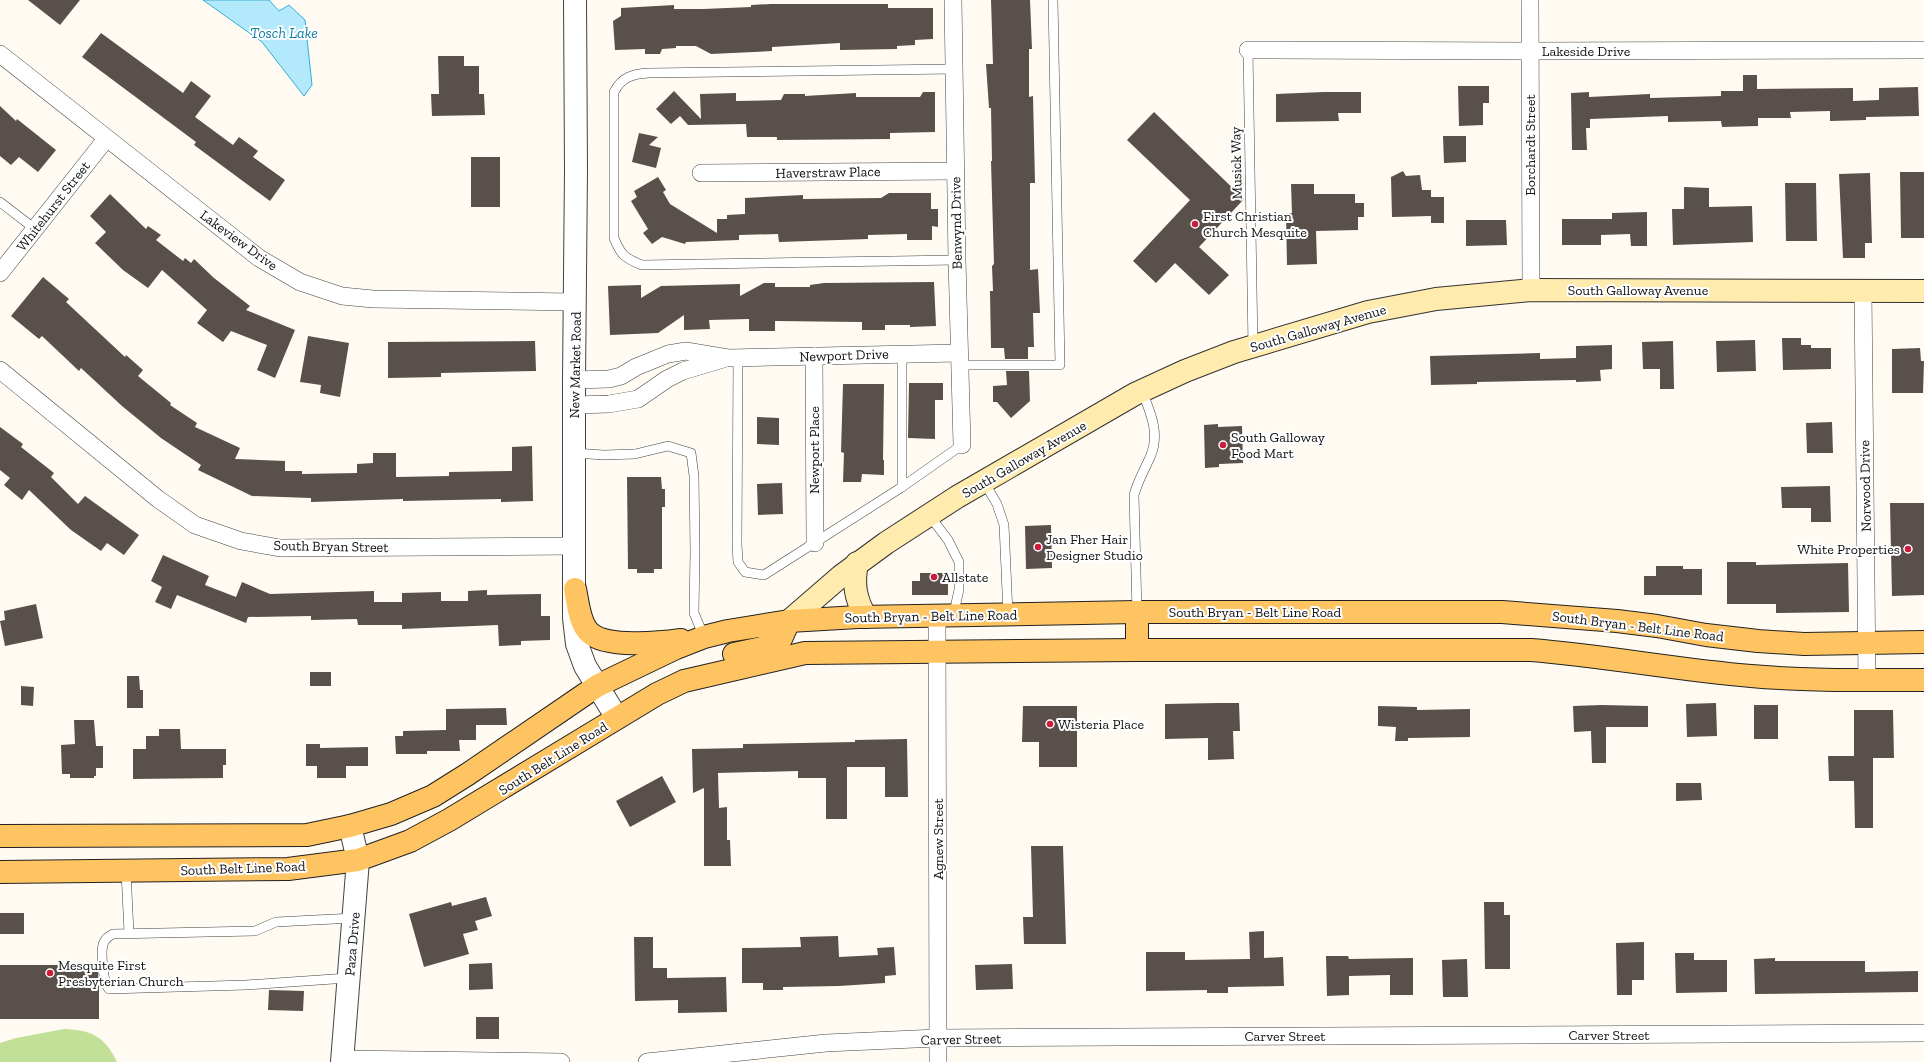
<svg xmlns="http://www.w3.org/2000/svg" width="1924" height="1062" font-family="'Zilla Slab',serif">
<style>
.forest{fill:#c1df96}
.water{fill:#b3eafb;stroke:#34acd7}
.building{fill:#594f4b}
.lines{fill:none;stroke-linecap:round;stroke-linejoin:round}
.service-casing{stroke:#434343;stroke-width:10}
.minor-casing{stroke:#434343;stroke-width:18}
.tertiary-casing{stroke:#434343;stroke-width:24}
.secondary-casing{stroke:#323232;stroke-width:24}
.primary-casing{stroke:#212121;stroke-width:24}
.service{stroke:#fff;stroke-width:9}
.minor{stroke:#fff;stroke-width:17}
.tertiary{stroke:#fff;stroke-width:22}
.secondary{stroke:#ffebad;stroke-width:22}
.primary{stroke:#ffc462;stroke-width:22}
.poi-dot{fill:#cb1c3c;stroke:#fff;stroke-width:1.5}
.labels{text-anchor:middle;stroke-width:4;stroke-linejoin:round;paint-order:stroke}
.street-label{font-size:14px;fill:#101010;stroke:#fff}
.poi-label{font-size:14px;fill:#101010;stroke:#fff;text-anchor:start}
.water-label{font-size:15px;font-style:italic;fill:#0e7dac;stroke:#fff}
</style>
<rect width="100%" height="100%" fill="#fffbf2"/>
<path class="forest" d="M64,1029C92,1030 105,1037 117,1062H0V1043L16,1038Z"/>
<path class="water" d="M203,0H269L279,11L289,5L305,20L312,85L304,96L262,42Z"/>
<g class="building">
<path d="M28,0H80L60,25Z"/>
<path d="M991,0H1030L1032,49H1029V97L1033,96L1035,183H1030V270L1038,269L1040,313H1033L1034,347H1028V359H1005L1004,348H991L990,291H993L992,266L994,264L991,161H992L991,108H989L986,64H993Z"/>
<path d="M771,4H888V8H933V39L915,40V45L897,46V49L840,50V43L772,47V51L711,54L696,46H676V48L662,49L660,54H645V49L615,50L613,21L621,16V8L674,5V9H703L751,7V5Z"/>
<path d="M101,33L183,93L191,81L211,96L195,117L233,145L239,137L258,151L253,157L285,180L270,201L194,145L196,142L82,57Z"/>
<path d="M438,56H464V66H479V94H484L485,115L432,116L431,94H439Z"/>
<path d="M1743,75H1757V89L1853,88V101L1879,100V88L1918,87L1919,116L1866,117V120L1830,121V111L1790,112L1791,118H1758V126L1722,127L1721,121L1668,122V116L1590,119V128H1586L1587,150H1572L1571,93L1589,92V97L1650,94V98L1721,96V91H1743Z"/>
<path d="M1458,86H1489V103H1483V125L1459,126Z"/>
<path d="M674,91L701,119L700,94L736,93V101L781,100L784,94H805V96L856,93V97H920L923,92H935V132L890,133V139L777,140V137H747L746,124L688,125L680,116L671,124L656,109Z"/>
<path d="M1324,92H1361V113H1338L1339,121L1276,122V94Z"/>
<path d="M0,106L16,121L17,119L56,150L38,172L19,157L11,165L0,156Z"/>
<path d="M1154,112L1244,199L1199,247L1229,275L1209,295L1175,263L1156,283L1133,261L1190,200L1127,140Z"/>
<path d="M639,133L658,137L649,145L661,148L656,168L632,162Z"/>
<path d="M1443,136H1466V162L1444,163Z"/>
<rect x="471" y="157" width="29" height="50"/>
<path d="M1403,171L1406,176L1420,175L1422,190H1431V197H1444V223H1431V216L1392,217L1391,177Z"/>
<path d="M1900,172H1924V238H1901Z"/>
<path d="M1870,173L1872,243H1865V258H1843L1839,174Z"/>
<path d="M658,177L666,190L663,192L670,204L717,233V219H727V215L745,214V198L803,195V199L881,198L889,193H931V209H938V227L932,226V240H907V234L868,235V239L779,242L778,234L739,235V240L686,242L685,244L662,237L652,244L643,233L648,229L631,201L637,197L634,191Z"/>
<path d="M1785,183H1816L1817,241H1786Z"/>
<path d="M1291,184H1314V194H1355V203H1364V217H1358V230L1316,231L1317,264L1287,265L1286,213H1292Z"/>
<path d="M1684,187L1709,188V207L1752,206L1753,242L1673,245L1672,209H1684Z"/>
<path d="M110,194L146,229L148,226L161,235L156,240L183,261L185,258L191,263L194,259L214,278L250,306L246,310L295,330L275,378L257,370L267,345L231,331L223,342L197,323L207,310L162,270L148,288L123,270L95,243L106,232L90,216Z"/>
<path d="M1647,212V246H1631L1630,234L1601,235V245H1562V219H1612V213Z"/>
<path d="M1466,220H1506L1507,245L1466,246Z"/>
<path d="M43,277L69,299L66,302L125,357L126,355L143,370L138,376L171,403L170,405L197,423L195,427L240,448L235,459L285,461V471H302V474L357,473V464L373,463V453H396V477L449,476V472L512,471V447L532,446L533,501L501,502V499L403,501V499L311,502V498L252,496L198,470L201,465L161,438L122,406L81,368L79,371L42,336L39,339L11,316Z"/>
<path d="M934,282L936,326L910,327V325H885V330H862V322L775,321V331H749V319L709,320L710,329L684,330V315L658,333L610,335L608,286L641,285V298L661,286L740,284V296L764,283H775V287H810V285L824,283Z"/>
<path d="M308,336L349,343L340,397L320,393L321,385L300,382Z"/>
<path d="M1782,338H1801V345H1811V348H1831V369L1783,370Z"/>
<path d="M1755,340L1756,371L1717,372L1716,341Z"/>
<path d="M535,341L536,371L441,373V377L388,378V342Z"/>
<path d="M1673,341L1674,389H1660V369H1643L1642,342Z"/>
<path d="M1612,345V369L1600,370L1601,381L1576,382V380L1477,382V384L1431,385L1430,356L1540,353V359L1576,358V346Z"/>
<path d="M1920,348L1921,361H1924L1923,393H1892V349Z"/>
<path d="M1006,371H1029L1030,401L1011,418L997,402H993V386L1007,385Z"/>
<path d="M909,383H943V400H935V439L908,438Z"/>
<path d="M843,384H884L883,460H884V475L862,474L861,482H843L844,453L841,452Z"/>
<path d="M757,417L779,418V445L757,444Z"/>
<path d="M1832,422L1833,453H1807L1806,423Z"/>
<path d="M1218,424V427L1242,426L1243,463L1219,464V467L1205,468L1204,425Z"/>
<path d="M0,427L23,444L21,447L54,473L51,477L78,504L85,496L139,535L124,555L107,543L101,551L71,530L29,490L22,500L4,485L10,478L0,470Z"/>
<path d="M627,477H661L662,489H665V507H662V569H654V573H637V569H628Z"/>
<path d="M782,483L783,514L758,515L757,484Z"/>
<path d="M1830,486L1831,522H1811V508H1782L1781,487Z"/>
<path d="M1890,503H1924V595L1892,596Z"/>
<path d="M1051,525L1052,568L1026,569L1025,526Z"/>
<path d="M163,555L209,576L205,585L236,597L242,582L270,594L374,591V602H402V593L441,592V601H468V591L487,590V595L541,594V616H550V640L521,641V645L499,646L498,625L402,629V625H358L357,619L311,620V616L248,617L246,623L177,595L171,609L155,602L162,587L151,581Z"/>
<path d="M1727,562H1756V565L1848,563L1849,612L1776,613V604H1727Z"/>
<path d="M1656,566H1683V569H1702V595H1644V576H1656Z"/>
<path d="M920,573H948V595H912V581H920Z"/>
<path d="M36,604L43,638L5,646L0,621L5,620L4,611Z"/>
<rect x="310" y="672" width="21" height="14"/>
<path d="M127,676H139L140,690H143V708H127Z"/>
<path d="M21,686L34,687L33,706L21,705Z"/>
<path d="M1219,703H1239L1240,731H1233L1234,759L1208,760V738L1165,739V704Z"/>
<path d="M1716,703L1717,736L1687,737L1686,704Z"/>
<path d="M1601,705L1648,706V727H1606V763H1592L1591,731L1574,732L1573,706Z"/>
<rect x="1754" y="705" width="24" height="34"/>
<path d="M1023,706H1077V767H1039V742H1022Z"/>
<path d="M1378,706L1417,707V710L1470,709V737L1408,738V741H1395L1396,727L1378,726Z"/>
<path d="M506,708L507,725H476V740H459L460,751H427V754H396L395,736H403V731L446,730V709Z"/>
<path d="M1854,710H1893L1894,758H1873V828H1855L1854,781H1829L1828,756H1854Z"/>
<path d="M74,720H94L96,746H103V768H96V776H94V778H70V774H62L61,745L75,744Z"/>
<path d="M159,729H180L181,749H226V765H223V778L133,779V749H146V736H159Z"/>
<path d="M907,739L908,797H885V767H847V819H826V778H798V771L718,773L719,808L727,807V840H730L731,866H704V788L693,793L692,749L743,748V744L855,742V740Z"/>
<path d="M306,744H320V748L368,747V766H346V778H317V766H306Z"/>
<path d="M662,776L676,802L630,827L616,801Z"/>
<path d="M1676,783H1701L1702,800L1676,801Z"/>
<path d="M1031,846H1063L1066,944H1024L1023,917H1033Z"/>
<path d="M486,897L492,916L475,921L478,930L463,934L469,954L424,967L409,914L451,902L452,906Z"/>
<path d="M1484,902H1504V915H1510V969H1485Z"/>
<rect x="0" y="913" width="24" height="21"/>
<path d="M1264,931V958L1283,957L1284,986L1228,987V993H1207V990L1146,991V952H1185V960L1250,959L1249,932Z"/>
<path d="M838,936L839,957L878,955L877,948L894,947L896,975L885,976V983L839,986L783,987V990H763V983H742V948L801,947L800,937Z"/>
<path d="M634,937H653V968H667V978L726,977L727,1012L678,1013V1000L635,1001Z"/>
<path d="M1644,942V980H1632V995H1617L1616,943Z"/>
<path d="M1675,953H1694V960H1727V992L1676,993Z"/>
<path d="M1326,956H1348L1349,959L1413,958V995H1390V975L1349,976V995L1327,996Z"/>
<path d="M1775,958V961H1865V972L1918,971V992L1755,994L1754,959Z"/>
<path d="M1467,959L1468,997H1443L1442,960Z"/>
<path d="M492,963L493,989L469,990V964Z"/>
<path d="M1012,964L1013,989L976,990L975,965Z"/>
<path d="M0,965H97L99,982V1019H0Z"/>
<path d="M269,990L304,991L303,1011L268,1010Z"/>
<rect x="476" y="1017" width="23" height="22"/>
</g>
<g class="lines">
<g class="service-casing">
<g id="service">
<path d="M1248,50L1253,347"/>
<path d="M954,69L649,73C632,74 622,77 614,92V238C621,255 624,258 642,265L957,260"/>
<path d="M0,202L35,229"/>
<path d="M902,354V487"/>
<path d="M738,357L737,544L738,562L745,572L764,575L902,487L962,445"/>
<path d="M960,365H1060L1053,0"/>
<path d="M574,453L604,455L635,454L668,446L691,453L694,476L695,551L694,613L704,637"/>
<path d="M984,482L997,504L1004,525L1008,614"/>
<path d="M929,515L948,540L959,562V590L956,603L955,616"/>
<path d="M1137,612L1134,495C1138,480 1145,469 1151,455C1160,432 1150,412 1142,391"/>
<path d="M126,871L129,933"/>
<path d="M348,978L246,985L109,989C103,983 100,950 104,942C106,938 109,936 113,934L255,931L276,922L354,918"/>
</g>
</g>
<g class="minor-casing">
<g id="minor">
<path d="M953,0L957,260L962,445"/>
<path d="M1530,0L1531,290"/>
<path d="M1248,50L1530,51L1924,50"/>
<path d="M0,54L259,258L300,282L342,296L373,299L575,302"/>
<path d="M701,173L955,171"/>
<path d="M0,273L106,139"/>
<path d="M1863,292L1867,680"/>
<path d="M814,356L815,543"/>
<path d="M0,370L158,499L195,525L241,541L280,548L575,546"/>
<path d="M574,380L609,379L621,376L636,367L668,354L686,351L728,358L959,353"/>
<path d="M574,405L609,404L638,399L667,379L683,371L723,359"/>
<path d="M937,616L938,1062"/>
<path d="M343,1059L561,1062"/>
<path d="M647,1062L826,1043L937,1038L1924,1033"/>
</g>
</g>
<g class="tertiary-casing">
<g id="tertiary">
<path d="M575,0L576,170L574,380V618L577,644L585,666L617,718"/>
<path d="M342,1062L358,860L350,826"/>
</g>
</g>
<g class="secondary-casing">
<g id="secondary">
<path d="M857,563C853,583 855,599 866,617"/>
<path d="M789,621L841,576L886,543L957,497L1135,394L1185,371L1234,352L1368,312L1436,299L1531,290L1924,291"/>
</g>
</g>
<g class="primary-casing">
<g id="primary">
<path d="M575,589C578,602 579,624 590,633C606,648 660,643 681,640"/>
<path d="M1137,612V650"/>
<path d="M734,654L762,648L781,639L789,621"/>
<path d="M0,836L307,835L350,826L391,814L433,796L468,774L597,686L676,648L704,637L728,631L789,621L858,617L1137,612H1502L1617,621L1657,626L1706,635L1758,641L1804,644L1924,642"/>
<path d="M0,872L288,869L358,860L410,841L449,820L657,694L684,681L805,653L1137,650H1531C1605,656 1678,670 1751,676C1809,681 1866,680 1924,680"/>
</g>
</g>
<use href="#service" class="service"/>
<use href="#minor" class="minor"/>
<use href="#tertiary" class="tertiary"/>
<use href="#secondary" class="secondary"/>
<use href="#primary" class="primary"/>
</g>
<g class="poi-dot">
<circle cx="1195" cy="224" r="4"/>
<circle cx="1223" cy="445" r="4"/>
<circle cx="1038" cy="547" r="4"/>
<circle cx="1908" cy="549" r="4"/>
<circle cx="934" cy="577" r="4"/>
<circle cx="1050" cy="724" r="4"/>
<circle cx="50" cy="973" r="4"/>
</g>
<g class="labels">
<g class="street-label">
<text x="1586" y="56">Lakeside Drive</text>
<text transform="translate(1530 145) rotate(-90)" y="5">Borchardt Street</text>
<text transform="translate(1236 163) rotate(-91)" y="5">Musick Way</text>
<text transform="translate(828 172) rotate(-1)" y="5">Haverstraw Place</text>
<text transform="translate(53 206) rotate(-52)" y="5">Whitehurst Street</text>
<text transform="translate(956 223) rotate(-91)" y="5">Benwynd Drive</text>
<text transform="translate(239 240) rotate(36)" y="5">Lakeview Drive</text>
<text x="1638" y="295">South Galloway Avenue</text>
<text transform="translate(1318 328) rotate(-16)" y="5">South Galloway Avenue</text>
<text transform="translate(844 355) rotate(-2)" y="5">Newport Drive</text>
<text transform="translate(575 365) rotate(-89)" y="5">New Market Road</text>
<text transform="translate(814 450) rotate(-90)" y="5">Newport Place</text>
<text transform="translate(1024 459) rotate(-30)" y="5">South Galloway Avenue</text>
<text transform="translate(1865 486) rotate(-91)" y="5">Norwood Drive</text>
<text transform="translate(331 546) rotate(1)" y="5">South Bryan Street</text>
<text x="1255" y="617">South Bryan - Belt Line Road</text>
<text transform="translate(931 616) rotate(-1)" y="5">South Bryan - Belt Line Road</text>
<text transform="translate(1638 626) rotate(7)" y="5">South Bryan - Belt Line Road</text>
<text transform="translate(553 758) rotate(-32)" y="5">South Belt Line Road</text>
<text transform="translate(938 839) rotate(-90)" y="5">Agnew Street</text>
<text transform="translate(243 868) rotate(-2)" y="5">South Belt Line Road</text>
<text transform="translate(352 944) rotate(-85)" y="5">Paza Drive</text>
<text x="1609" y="1040">Carver Street</text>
<text x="1285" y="1041">Carver Street</text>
<text transform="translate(961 1039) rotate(-1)" y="5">Carver Street</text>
</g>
<g class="poi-label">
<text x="1203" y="221">First Christian<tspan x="1203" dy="16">Church Mesquite</tspan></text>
<text x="1231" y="442">South Galloway<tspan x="1231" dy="16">Food Mart</tspan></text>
<text x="1046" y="544">Jan Fher Hair<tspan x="1046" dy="16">Designer Studio</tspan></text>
<text x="1900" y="554" text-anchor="end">White Properties</text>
<text x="942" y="582">Allstate</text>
<text x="1058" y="729">Wisteria Place</text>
<text x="58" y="970">Mesquite First<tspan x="58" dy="16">Presbyterian Church</tspan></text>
</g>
<g class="water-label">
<text x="284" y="38">Tosch Lake</text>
</g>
</g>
</svg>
